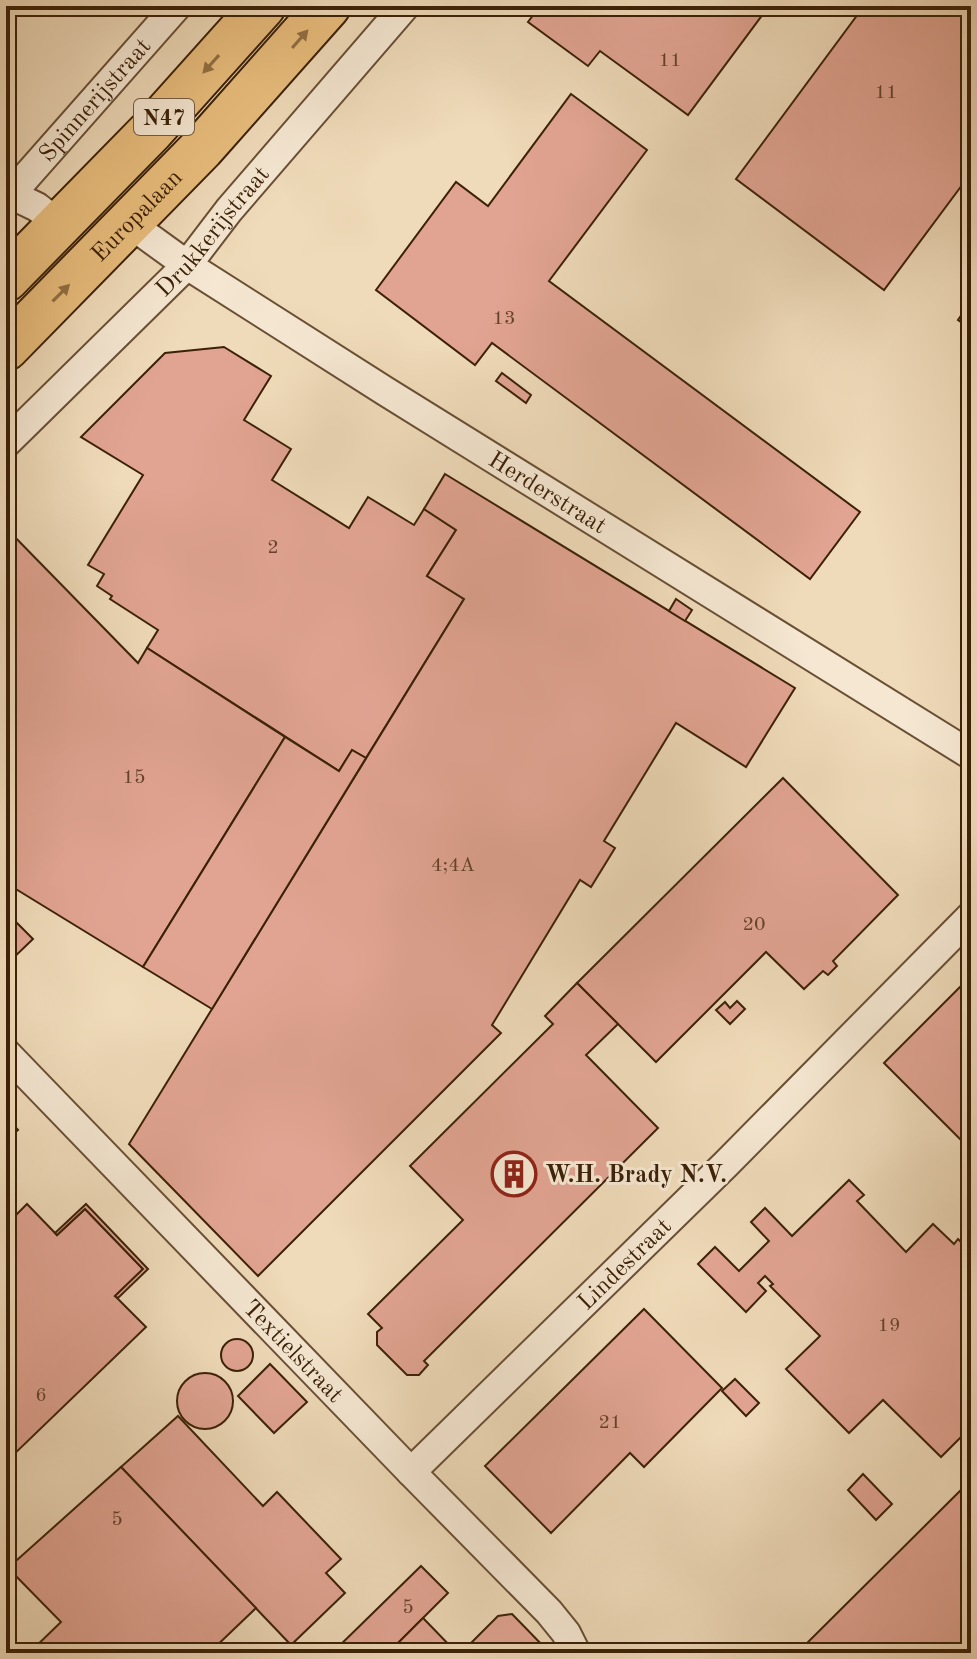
<svg xmlns="http://www.w3.org/2000/svg" width="977" height="1659" font-family="'Old Standard TT',serif">
<style>
.building{fill:#e1a492;stroke:#3c2108;stroke-width:2}
.lines{fill:none;stroke-linecap:round;stroke-linejoin:round}
.minor-casing{stroke:#694f34;stroke-width:32}
.trunk-casing{stroke:#3c2108;stroke-width:48}
.minor{stroke:#f5e7d2;stroke-width:28}
.trunk{stroke:#e8bd7c;stroke-width:44}
.oneway{fill:#926f42}
.labels{text-anchor:middle;stroke-width:6;stroke-linejoin:round;paint-order:stroke}
.number-label{font-size:20px;fill:#65422a}
.shield{fill:#f5e7d2;stroke:#745c45;stroke-width:2}
.shield-label{font-size:22px;font-weight:bold;fill:#3c2108}
.street-label{font-size:24px;fill:#3c2108;stroke:#f5e7d2}
.poi-label{font-size:24px;font-weight:bold;fill:#3c2108;stroke:#f5e7d2;text-anchor:start}
</style>
<rect width="100%" height="100%" fill="#efdab9"/>
<filter id="stains"><feTurbulence type="fractalNoise" baseFrequency=".0025" numOctaves="4"/><feColorMatrix values="0 0 0 0 .2 0 0 0 0 .09 0 0 0 0 .02 0 0 0 .5 -.17"/></filter>
<radialGradient id="worn" r=".72"><stop offset=".6" stop-color="#630" stop-opacity="0"/><stop offset="1" stop-color="#630" stop-opacity=".3"/></radialGradient>
<g class="building">
<path d="M6,6H16L6,21Z"/>
<path d="M540,6H769L688,115L600,51L588,66L528,22Z"/>
<path d="M864,6H966L971,10V173L884,290L736,179Z"/>
<path d="M571,94L647,150L549,281L860,512L810,579L492,343L475,365L376,290L456,182L488,206Z"/>
<path d="M971,301V329L958,320Z"/>
<path d="M224,347L271,376L244,420L291,449L272,480L349,528L368,497L414,525L424,509L456,530L427,576L464,599L366,758L352,750L339,771L147,648L158,630L110,599L112,596L97,586L104,574L88,565L143,475L81,437L165,353Z"/>
<path d="M502,373L531,395L526,403L496,381Z"/>
<path d="M445,474L795,688L746,767L676,723L604,841L615,848L591,887L580,880L492,1025L501,1033L258,1276L129,1144L464,599L427,576L456,530L424,509Z"/>
<path d="M6,528L138,663L147,648L285,737L143,967L6,883Z"/>
<path d="M676,599L692,610L685,621L669,611Z"/>
<path d="M285,737L339,771L352,750L366,758L212,1009L143,967Z"/>
<path d="M783,778L898,895L833,961L837,966L828,975L823,971L804,989L766,952L656,1062L577,983Z"/>
<path d="M6,912L33,939L6,965Z"/>
<path d="M971,976V1150L884,1063Z"/>
<path d="M577,983L618,1024L586,1055L658,1128L424,1361L428,1365L419,1375H407L377,1345V1332L382,1328L368,1314L463,1220L410,1166L553,1024L545,1016Z"/>
<path d="M737,1001L745,1009L730,1024L716,1010L725,1002L730,1008Z"/>
<path d="M6,1117L18,1130L10,1137L6,1133Z"/>
<path d="M849,1180L864,1195L857,1201L906,1252L933,1224L954,1244L958,1239L971,1252V1427L941,1457L883,1400L849,1433L786,1369L820,1336L770,1286L773,1284L765,1276L758,1283L766,1291L746,1312L698,1264L715,1247L739,1271L769,1241L751,1222L765,1208L792,1236Z"/>
<path d="M27,1204L57,1235L85,1209L143,1269L115,1296L146,1327L6,1462V1225Z"/>
<path d="M86,1204L148,1269L118,1298L115,1296L143,1269L85,1209L57,1235L55,1233Z"/>
<path d="M644,1309L722,1388L644,1467L630,1453L551,1533L485,1466Z"/>
<circle cx="237" cy="1355" r="16"/>
<path d="M270,1364L307,1402L274,1433L238,1396Z"/>
<circle cx="205" cy="1401" r="28"/>
<path d="M735,1379L759,1403L746,1416L722,1391Z"/>
<path d="M178,1416L263,1506L277,1492L341,1559L326,1573L345,1593L291,1645L121,1467Z"/>
<path d="M121,1467L256,1608L209,1653H29L61,1622L8,1568Z"/>
<path d="M863,1474L892,1504L876,1520L848,1490Z"/>
<path d="M971,1480V1653H797Z"/>
<path d="M421,1566L448,1593L399,1642L410,1653H332Z"/>
<path d="M512,1614L550,1653H461L498,1616Z"/>
<path d="M423,1618L457,1653H410L399,1642Z"/>
</g>
<g class="lines">
<g class="minor-casing">
<g id="minor">
<path d="M6,192L37,207L60,225"/>
<path id="s1" d="M11,194L177,6"/>
<path id="s2" d="M129,223L187,265L385,391L971,755"/>
<path id="s3" d="M6,443L187,265L229,210L405,6"/>
<path id="s4" d="M6,1053L411,1472L549,1612L566,1633L576,1653"/>
<path id="s5" d="M411,1472L726,1164L971,916"/>
</g>
</g>
<g class="trunk-casing">
<g id="trunk">
<path d="M6,279L151,131L263,6"/>
<path id="s6" d="M6,348L202,148L328,6"/>
</g>
</g>
<use href="#minor" class="minor"/>
<use href="#trunk" class="trunk"/>
</g>
<defs><path id="oneway-solid" d="M-6-.8H1V-3.2L6.5 0L1 3.2V.8H-6Z" transform="scale(2)"/></defs>
<g class="oneway">
<use href="#oneway-solid" transform="translate(300 39) rotate(-49)"/>
<use href="#oneway-solid" transform="translate(211 64) rotate(132)"/>
<use href="#oneway-solid" transform="translate(61 293) rotate(-45)"/>
</g>
<defs>
<g id="building-ring" transform="scale(2.3)"><circle r="9.5" fill="#f5e7d2" stroke="#8f2418" stroke-width="1.5"/><path d="M-4-6H4V6H1V3H-1V6H-4ZM-2.5-4.3h1.7v1.8h-1.7ZM.8-4.3h1.7v1.8H.8ZM-2.5-1h1.7V.8h-1.7ZM.8-1h1.7V.8H.8Z" fill="#8f2418"/></g>
</defs>
<g fill-rule="evenodd">
<use href="#building-ring" x="514" y="1174"/>
</g>
<g class="labels">
<g class="number-label">
<text x="670" y="66">11</text>
<text x="886" y="98">11</text>
<text x="504" y="324">13</text>
<text x="273" y="553">2</text>
<text x="134" y="783">15</text>
<text x="453" y="871">4;4A</text>
<text x="754" y="930">20</text>
<text x="889" y="1331">19</text>
<text x="41" y="1401">6</text>
<text x="610" y="1428">21</text>
<text x="117" y="1525">5</text>
<text x="408" y="1613">5</text>
</g>
<rect class="shield" x="134" y="99" width="60" height="36" rx="6"/>
<g class="shield-label">
<text x="164" y="125">N47</text>
</g>
<g class="street-label">
<text dy="8" stroke="none"><textPath href="#s1" startOffset="126">Spinnerijstraat</textPath></text>
<text dy="8" stroke="none"><textPath href="#s6" startOffset="186">Europalaan</textPath></text>
<text dy="8" stroke="none"><textPath href="#s3" startOffset="296">Drukkerijstraat</textPath></text>
<text dy="8" stroke="none"><textPath href="#s2" startOffset="498">Herderstraat</textPath></text>
<text dy="8" stroke="none"><textPath href="#s5" startOffset="298">Lindestraat</textPath></text>
<text dy="8" stroke="none"><textPath href="#s4" startOffset="414">Textielstraat</textPath></text>
</g>
<g class="poi-label">
<text x="545" y="1182">W.H. Brady N.V.</text>
</g>
</g>
<rect width="977" height="1659" fill="none" stroke="#efdab9" stroke-width="32"/>
<rect x="8" y="8" width="961" height="1643" fill="none" stroke="#3c2108" stroke-width="4"/>
<rect x="16" y="16" width="945" height="1627" fill="none" stroke="#3c2108" stroke-width="2"/>
<rect width="100%" height="100%" filter="url(#stains)"/>
<rect width="100%" height="100%" fill="url(#worn)"/>
</svg>
